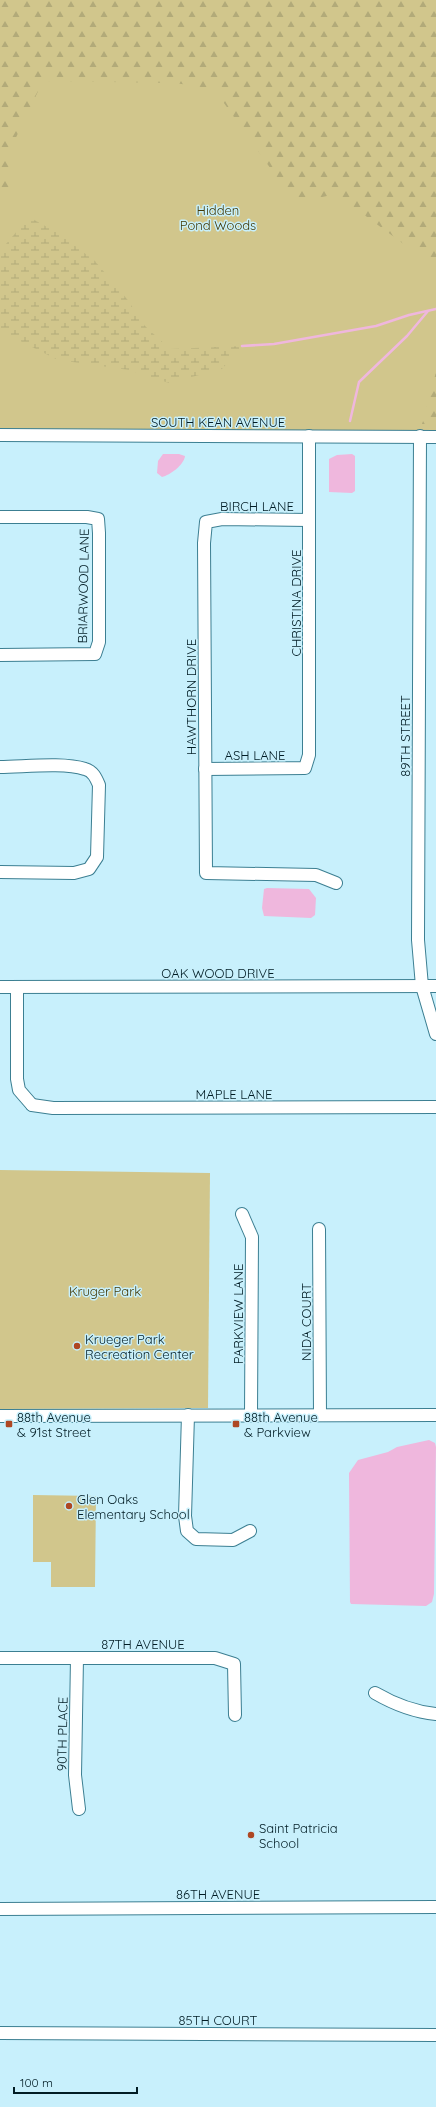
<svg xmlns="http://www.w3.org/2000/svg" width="436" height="2107" font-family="Quicksand,sans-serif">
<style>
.green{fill:#d1c68c}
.forest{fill:url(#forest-firs)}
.wetland{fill:url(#wetland-marsh)}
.water{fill:#efb7dd}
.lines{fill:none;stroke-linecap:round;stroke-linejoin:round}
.stream{stroke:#efb7dd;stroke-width:2.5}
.minor-casing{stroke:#3c7f92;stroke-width:14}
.minor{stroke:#fff;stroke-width:12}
.poi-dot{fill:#ae4723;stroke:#c8f0fc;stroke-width:1.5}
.labels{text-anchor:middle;stroke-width:3;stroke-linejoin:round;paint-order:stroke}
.park-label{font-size:13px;fill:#413805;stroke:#c8f0fc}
.street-label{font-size:13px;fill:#011c24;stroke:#c8f0fc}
.poi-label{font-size:13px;fill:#011c24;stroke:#c8f0fc;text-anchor:start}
</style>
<defs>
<pattern id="forest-firs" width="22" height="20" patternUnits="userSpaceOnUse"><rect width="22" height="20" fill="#d1c68c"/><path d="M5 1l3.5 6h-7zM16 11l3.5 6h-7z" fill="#b2aa79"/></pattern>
<pattern id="wetland-marsh" width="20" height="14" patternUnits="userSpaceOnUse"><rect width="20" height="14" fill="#d1c68c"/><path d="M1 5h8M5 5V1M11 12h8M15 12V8" fill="none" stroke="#b2aa79"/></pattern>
</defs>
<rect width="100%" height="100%" fill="#c8f0fc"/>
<g class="green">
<path d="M0,0H436V436L0,434Z"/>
<path d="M0,1170L210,1173L208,1408L0,1409Z"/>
<path d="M33,1495L96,1496L95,1587H51V1562H33Z"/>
</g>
<g class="forest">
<path d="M0,0H436V268L336,194L295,203L214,89L175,83L43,81L10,150L13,191L0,206Z"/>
<path d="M436,372V424H422Z"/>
</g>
<path class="wetland" d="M29,217L58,233L95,261L127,299L145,326L170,349L242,346L222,369L169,383L129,370L58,360L0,331V251Z"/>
<g class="water">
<path d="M163,454H179L185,456C184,465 170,475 162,477L157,473L158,461Z"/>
<path d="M352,454L355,456V491L352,493L329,492V459L337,455Z"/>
<path d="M267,888L309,889L316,898L315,915L311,918L264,916L262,908L264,889Z"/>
<path d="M429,1440L435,1443L436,1447L434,1594L432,1602L426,1606L351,1604L350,1602L349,1473L358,1460L388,1452L397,1447Z"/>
</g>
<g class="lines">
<g class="stream">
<path d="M242,346L274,344L376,326L409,315L436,309"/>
<path d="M350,421L359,382L407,336L428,311"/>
</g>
<g class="minor-casing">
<g id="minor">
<path d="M0,435L436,437"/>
<path d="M420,436L418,940L422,986L436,1034"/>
<path d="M0,517H87L98,519L99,533V642L95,654L0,655"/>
<path d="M309,520L222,519L206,522L204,543L206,873L316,875L336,883"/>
<path d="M0,767C23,767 63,762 85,769C93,771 96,778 99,785L97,857L89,869L74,873L0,872"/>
<path d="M205,769L305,768L309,755V436"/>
<path d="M0,987L436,986"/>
<path d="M17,987V1079L19,1090L32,1105"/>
<path d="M32,1105L53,1108L436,1107"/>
<path d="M242,1214L252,1237L251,1415"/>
<path d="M319,1229L320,1415"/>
<path d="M188,1415L185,1516L187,1531L196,1539L233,1540L250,1531"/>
<path d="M0,1416L436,1415"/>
<path d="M0,1658H215L234,1664L235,1715"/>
<path d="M77,1658L75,1775L79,1809"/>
<path d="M375,1693C394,1704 415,1712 436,1714"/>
<path d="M0,1909L436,1907"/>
<path d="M0,2033L436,2035"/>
</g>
</g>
<use href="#minor" class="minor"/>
</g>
<g class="poi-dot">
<circle cx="77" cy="1346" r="4"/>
<rect x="5" y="1420" width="8" height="8" rx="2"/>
<rect x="232" y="1420" width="8" height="8" rx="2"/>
<circle cx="69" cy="1506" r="4"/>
<circle cx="251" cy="1835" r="4"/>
</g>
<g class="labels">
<g class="park-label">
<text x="218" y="215">Hidden<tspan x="218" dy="15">Pond Woods</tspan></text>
<text x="105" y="1296">Kruger Park</text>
</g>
<g class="street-label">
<text x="218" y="427">SOUTH KEAN AVENUE</text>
<text x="257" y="511">BIRCH LANE</text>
<text transform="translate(83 586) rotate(-89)" y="5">BRIARWOOD LANE</text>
<text transform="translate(296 603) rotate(-90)" y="5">CHRISTINA DRIVE</text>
<text transform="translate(191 697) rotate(-90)" y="5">HAWTHORN DRIVE</text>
<text transform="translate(405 736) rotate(-90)" y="5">89TH STREET</text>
<text x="255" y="760">ASH LANE</text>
<text x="218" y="978">OAK WOOD DRIVE</text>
<text x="234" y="1099">MAPLE LANE</text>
<text transform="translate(238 1314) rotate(-90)" y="5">PARKVIEW LANE</text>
<text transform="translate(306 1322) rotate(-90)" y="5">NIDA COURT</text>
<text x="143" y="1649">87TH AVENUE</text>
<text transform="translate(62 1734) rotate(-89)" y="5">90TH PLACE</text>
<text x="218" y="1899">86TH AVENUE</text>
<text x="218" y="2025">85TH COURT</text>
</g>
<g class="poi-label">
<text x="85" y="1344">Krueger Park<tspan x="85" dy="15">Recreation Center</tspan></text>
<text x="17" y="1422">88th Avenue<tspan x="17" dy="15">&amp; 91st Street</tspan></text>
<text x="244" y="1422">88th Avenue<tspan x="244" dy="15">&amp; Parkview</tspan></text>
<text x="77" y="1504">Glen Oaks<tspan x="77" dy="15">Elementary School</tspan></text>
<text x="259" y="1833">Saint Patricia<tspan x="259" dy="15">School</tspan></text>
</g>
</g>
<path d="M14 2087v6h123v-6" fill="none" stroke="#011c24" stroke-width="2"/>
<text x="20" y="2087" font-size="12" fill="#011c24" stroke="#c8f0fc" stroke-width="3" paint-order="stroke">100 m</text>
</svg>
